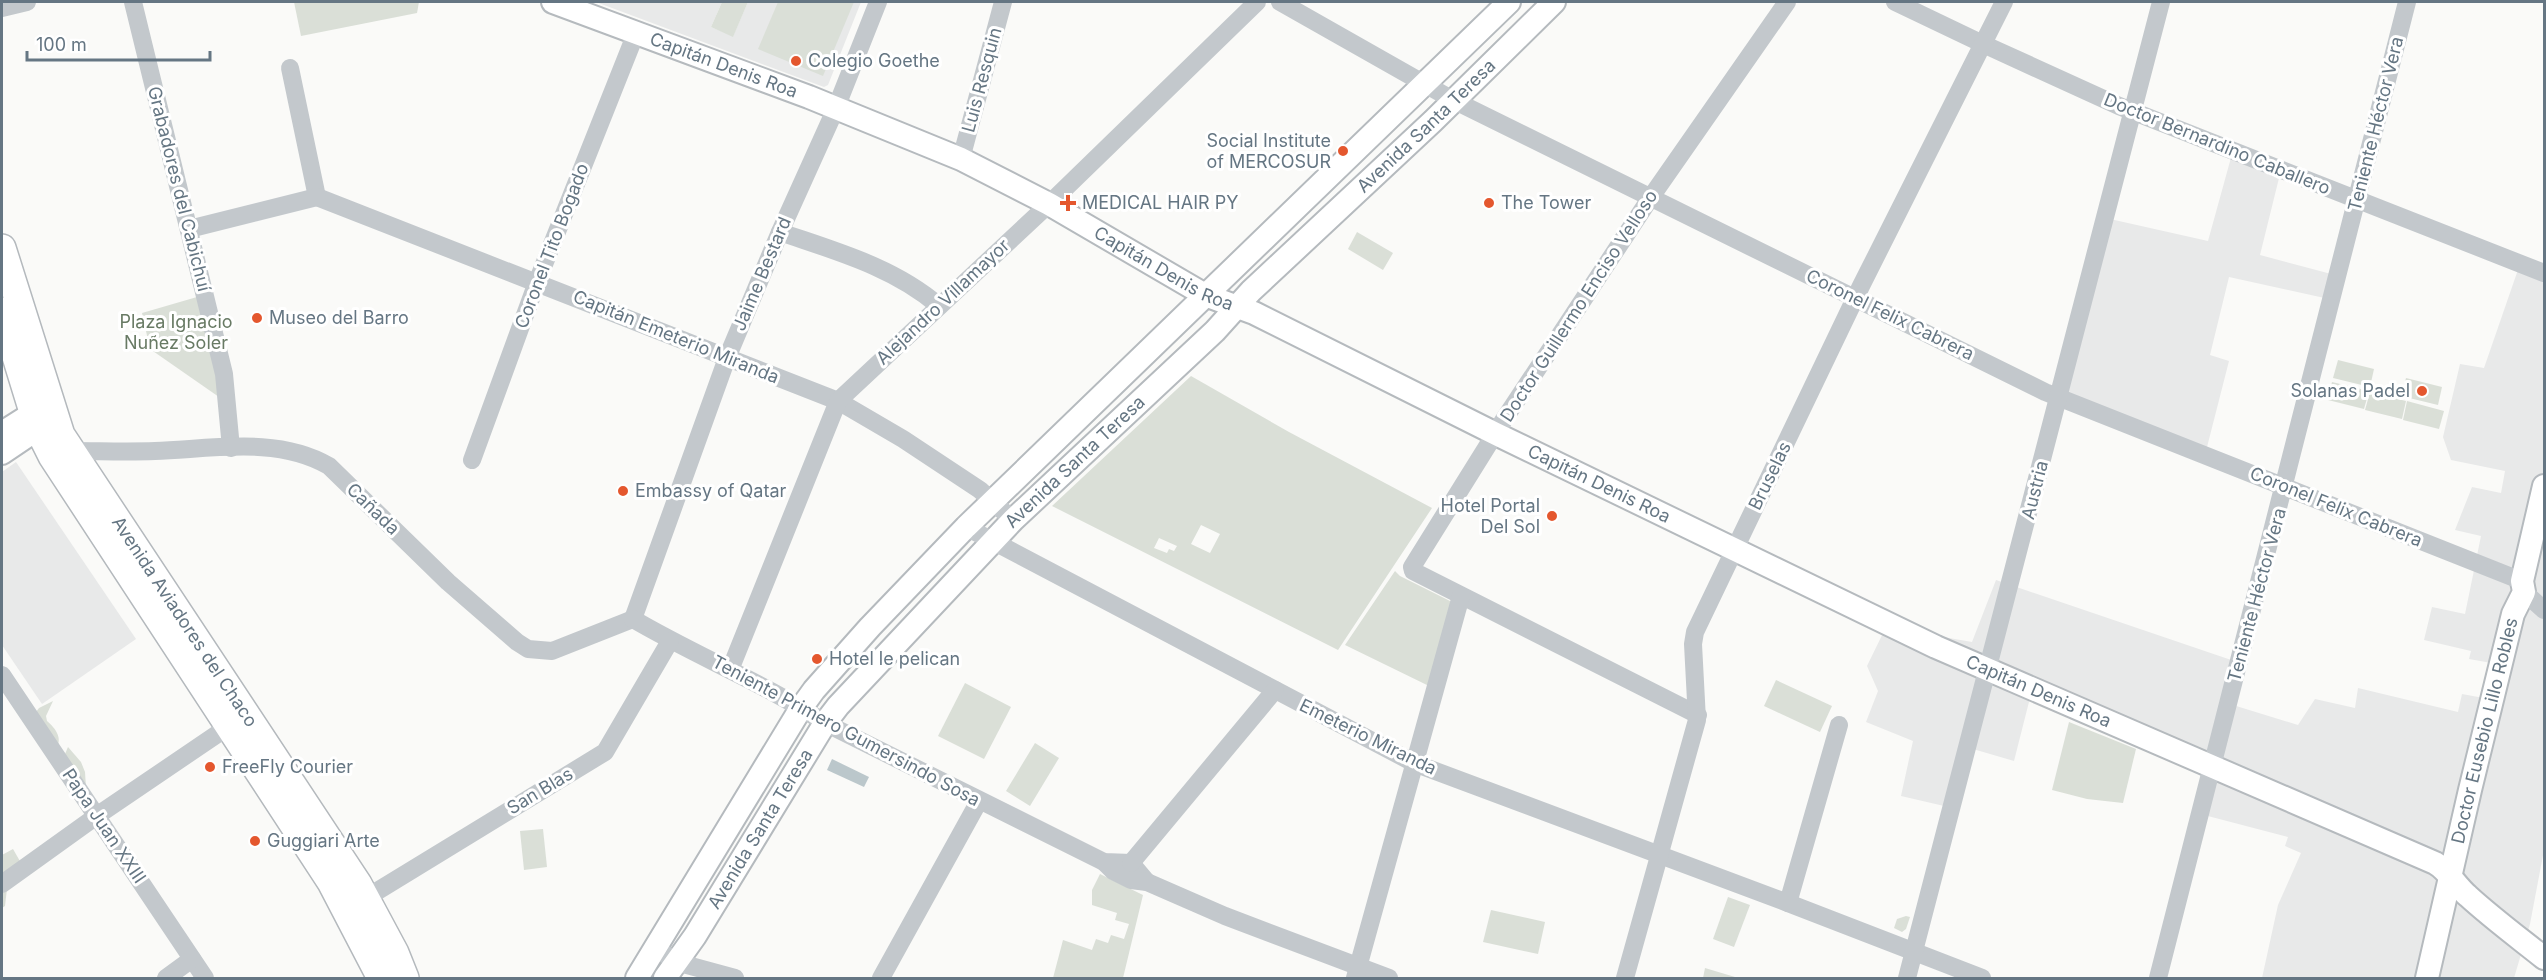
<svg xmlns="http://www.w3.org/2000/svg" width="2546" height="980" font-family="Inter,sans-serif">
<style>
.built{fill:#e8e9e9}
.green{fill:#dadfd7;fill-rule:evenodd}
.water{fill:#bbc7cb}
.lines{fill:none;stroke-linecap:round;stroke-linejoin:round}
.major-casing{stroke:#b5babe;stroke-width:26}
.highway-casing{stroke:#b4b9bd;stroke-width:30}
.minor{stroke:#c3c8cc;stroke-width:18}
.major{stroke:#fff;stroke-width:22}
.highway{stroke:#fff;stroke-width:27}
.poi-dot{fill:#e4572e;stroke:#fff;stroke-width:2}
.labels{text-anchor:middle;stroke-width:6;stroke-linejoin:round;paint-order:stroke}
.poi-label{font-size:18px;fill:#657683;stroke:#fff;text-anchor:start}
.street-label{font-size:18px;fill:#657683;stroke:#fff}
.park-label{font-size:18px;fill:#687a64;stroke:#fff}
</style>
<rect width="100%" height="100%" fill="#fafaf8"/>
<g class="built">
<path d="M596,2H722L711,27L733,36L748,2H861L828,85L824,87Z"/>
<path d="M2232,154L2280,174L2260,255L2335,275L2329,299L2229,277L2210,355L2229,361L2206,451L2063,395L2110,219L2208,241Z"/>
<path d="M2521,261L2544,270V850L2530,924L2514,978H2262L2278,905L2301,853L2285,846L2288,837L2204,815L2206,766L2031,694L2014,761L1973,749L1957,809L1901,796L1913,741L1866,722L1878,691L1867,666L1886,627L1972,642L1996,580L2243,664L2233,705L2298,725L2315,699L2355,708L2358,688L2458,712L2462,694L2489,699L2497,664L2469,659L2471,651L2424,640L2432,607L2465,614L2481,536L2455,530L2472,487L2501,493L2505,471L2451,460L2443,437L2460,364L2484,368Z"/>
<path d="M16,462L136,639L42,704L2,645V472Z"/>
</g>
<g class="green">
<path d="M294,2H419L417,13L301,36Z"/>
<path d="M722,2H748L733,37L711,27Z"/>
<path d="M778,2H854L823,76L758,49Z"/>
<path d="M1357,232L1393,253L1383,270L1348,249Z"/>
<path d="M197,297L216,374L219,397L150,349L142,313Z"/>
<path d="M2338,360L2374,369L2370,387L2333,378Z"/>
<path d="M1191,376L1289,432L1432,508L1338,650L1052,506ZM1201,525L1220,534L1210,553L1191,544ZM1159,538L1177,546L1174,551L1169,549L1167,553L1154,548Z"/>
<path d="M2406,378L2442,387L2438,405L2401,396Z"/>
<path d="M2332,382L2369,391L2364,409L2328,400Z"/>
<path d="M2370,392L2406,401L2402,419L2365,410Z"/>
<path d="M2407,401L2444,411L2439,429L2403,420Z"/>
<path d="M1395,571L1400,576L1450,601L1451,604L1429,686L1345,645Z"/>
<path d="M1776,680L1832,706L1820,732L1764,706Z"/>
<path d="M965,683L1011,707L984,759L938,736Z"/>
<path d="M53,701L46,716L47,721C56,729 63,738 56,749L36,712L39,708Z"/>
<path d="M2069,722L2136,749L2123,803L2087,799L2052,790Z"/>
<path d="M1035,743L1059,758L1030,806L1006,791Z"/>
<path d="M68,747L81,762L85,772L86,787L65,754Z"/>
<path d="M543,829L547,867L524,870L520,831Z"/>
<path d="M13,849L21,863L8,880L5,906L2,908V855Z"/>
<path d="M1100,874L1143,895L1123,978H1053L1063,940L1092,950L1096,939L1108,943L1111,935L1124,939L1129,924L1115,920L1117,913L1092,905V890Z"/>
<path d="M1728,897L1750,905L1734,947L1713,939Z"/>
<path d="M1491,910L1545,922L1538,954L1483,942Z"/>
<path d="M1906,916L1910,917L1906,929L1902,932L1894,928L1897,919Z"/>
<path d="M1705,968L1735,977V978H1703Z"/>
</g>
<path class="water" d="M832,759L869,777L864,787L827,770Z"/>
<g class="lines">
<g class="major-casing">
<g id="major">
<path id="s1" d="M553,2L809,97L961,159L1049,204L1205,295L1254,313L1496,434L1936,647L2435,863C2448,870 2456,886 2468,896C2492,918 2519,938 2544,958"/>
<path d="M2,433L46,405"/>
<path d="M2,453L51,420"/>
<path d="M637,978L801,708L814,690L870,627L966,527L1509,2"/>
<path id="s2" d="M665,978L695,936L825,723L838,706L1013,520L1215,331L1251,291L1433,121L1554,2"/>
<path id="s3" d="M2427,978L2470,790L2513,614L2524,592L2522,581L2544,486"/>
</g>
</g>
<g class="highway-casing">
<g id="highway">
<path id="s4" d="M2,248L61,435L358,884L395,953L405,978"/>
<path d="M2,311L38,428L52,456L331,882L381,978"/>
</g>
</g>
<g class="minor">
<path d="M133,2L224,374L231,448"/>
<path d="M1280,2L1453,100L2045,392L2522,581"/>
<path d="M1895,2L1983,44L2119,106L2544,273"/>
<path d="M2,8L27,2"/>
<path d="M290,68L317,197"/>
<path d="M961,159L1003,2"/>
<path d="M317,197L838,401L903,439L980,490L1013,520"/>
<path d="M189,229L317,197"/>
<path d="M780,232C835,251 894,267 939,306"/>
<path d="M72,451C100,451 128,452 155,451C212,449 278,436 329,466L448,582L517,642L528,649L552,651L633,619"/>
<path d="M472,460L537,282L636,33"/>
<path d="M966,527L1414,763L1788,903L1982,978"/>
<path d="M2524,592L2544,610"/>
<path d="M633,619L727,358L780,232L836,108L878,2"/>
<path d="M633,619C696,656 764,683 825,723L1104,862L1131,863L1147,882"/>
<path d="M730,670L838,401L1049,204L1257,2"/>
<path d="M2,675L205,978"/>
<path d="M1698,715L1413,571L1412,567L1503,421L1651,197L1787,2"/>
<path d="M1104,862L1113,871L1131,880L1147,882L1225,916L1389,978"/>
<path d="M1131,863L1275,690"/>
<path d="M2,884L98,815L238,720"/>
<path d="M366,898L605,752L670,641"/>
<path d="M1788,903L1839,725"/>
<path d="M655,947L676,962L735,978"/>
<path d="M166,978L192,959"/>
<path d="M881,978L979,801"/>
<path d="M1355,978L1461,596"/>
<path d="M1625,978L1697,720L1693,644L1695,632L1861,286L2004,2"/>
<path d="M1907,978L2161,2"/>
<path d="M2158,978L2407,2"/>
</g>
<use href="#major" class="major"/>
<use href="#highway" class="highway"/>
</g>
<g class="poi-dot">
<circle cx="796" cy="61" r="6"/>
<circle cx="1343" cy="151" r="6"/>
<path d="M1065 194h6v6h6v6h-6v6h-6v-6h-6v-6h6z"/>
<circle cx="1489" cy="203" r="6"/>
<circle cx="257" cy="318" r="6"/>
<circle cx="2422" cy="391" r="6"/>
<circle cx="623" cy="491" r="6"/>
<circle cx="1552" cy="516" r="6"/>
<circle cx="817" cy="659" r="6"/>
<circle cx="210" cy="767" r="6"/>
<circle cx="255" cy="841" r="6"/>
</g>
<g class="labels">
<g class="poi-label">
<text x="808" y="67">Colegio Goethe</text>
<text x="1331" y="147" text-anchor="end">Social Institute<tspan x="1331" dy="21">of MERCOSUR</tspan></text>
<text x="1082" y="209">MEDICAL HAIR PY</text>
<text x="1501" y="209">The Tower</text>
<text x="269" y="324">Museo del Barro</text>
<text x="2410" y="397" text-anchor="end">Solanas Padel</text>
<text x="635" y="497">Embassy of Qatar</text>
<text x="1540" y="512" text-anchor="end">Hotel Portal<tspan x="1540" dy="21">Del Sol</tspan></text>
<text x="829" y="665">Hotel le pelican</text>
<text x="222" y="773">FreeFly Courier</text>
<text x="267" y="847">Guggiari Arte</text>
</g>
<g class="street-label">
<text dy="6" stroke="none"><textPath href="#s1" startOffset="182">Capitán Denis Roa</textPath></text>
<text transform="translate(982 80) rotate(-75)" y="6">Luis Resquin</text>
<text transform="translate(2376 124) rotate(-76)" y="6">Teniente Héctor Vera</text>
<text dy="6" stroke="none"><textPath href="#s2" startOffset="1149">Avenida Santa Teresa</textPath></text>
<text transform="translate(2217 144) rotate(22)" y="6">Doctor Bernardino Caballero</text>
<text transform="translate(179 189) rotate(76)" y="6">Grabadores del Cabichuí</text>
<text transform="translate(552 246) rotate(-69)" y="6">Coronel Tito Bogado</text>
<text dy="6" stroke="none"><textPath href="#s1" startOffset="668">Capitán Denis Roa</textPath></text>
<text transform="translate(762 274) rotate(-67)" y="6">Jaime Bestard</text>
<text transform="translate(943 302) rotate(-43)" y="6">Alejandro Villamayor</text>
<text transform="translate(1579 306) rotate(-57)" y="6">Doctor Guillermo Enciso Velloso</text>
<text transform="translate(1890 315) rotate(26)" y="6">Coronel Felix Cabrera</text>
<text transform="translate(676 337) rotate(22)" y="6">Capitán Emeterio Miranda</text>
<text dy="6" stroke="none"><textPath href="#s2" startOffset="663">Avenida Santa Teresa</textPath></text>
<text transform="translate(1770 476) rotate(-64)" y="6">Bruselas</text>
<text dy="6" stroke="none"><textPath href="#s1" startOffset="1154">Capitán Denis Roa</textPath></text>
<text transform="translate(2035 490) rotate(-76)" y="6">Austria</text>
<text transform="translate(2336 507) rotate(22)" y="6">Coronel Felix Cabrera</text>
<text transform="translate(373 509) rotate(44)" y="6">Cañada</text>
<text transform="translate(2257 595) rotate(-75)" y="6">Teniente Héctor Vera</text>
<text dy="6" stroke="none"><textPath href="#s4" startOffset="420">Avenida Aviadores del Chaco</textPath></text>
<text dy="6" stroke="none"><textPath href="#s1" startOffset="1640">Capitán Denis Roa</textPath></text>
<text transform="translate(846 731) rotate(28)" y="6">Teniente Primero Gumersindo Sosa</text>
<text dy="6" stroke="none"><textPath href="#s3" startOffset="254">Doctor Eusebio Lillo Robles</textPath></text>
<text transform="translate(1368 737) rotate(26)" y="6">Emeterio Miranda</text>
<text transform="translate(540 791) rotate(-31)" y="6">San Blas</text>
<text transform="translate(104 826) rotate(56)" y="6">Papa Juan XXIII</text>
<text dy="6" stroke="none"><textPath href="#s2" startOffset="177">Avenida Santa Teresa</textPath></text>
</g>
<g class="park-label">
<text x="176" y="328">Plaza Ignacio<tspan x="176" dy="21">Nuñez Soler</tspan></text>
</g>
</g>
<rect width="2546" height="980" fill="none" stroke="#657683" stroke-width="6"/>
<path d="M27 51v9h183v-9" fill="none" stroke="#657683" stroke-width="3"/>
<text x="36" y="51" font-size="18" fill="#657683" stroke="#ffffff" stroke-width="4.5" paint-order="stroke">100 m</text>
</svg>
